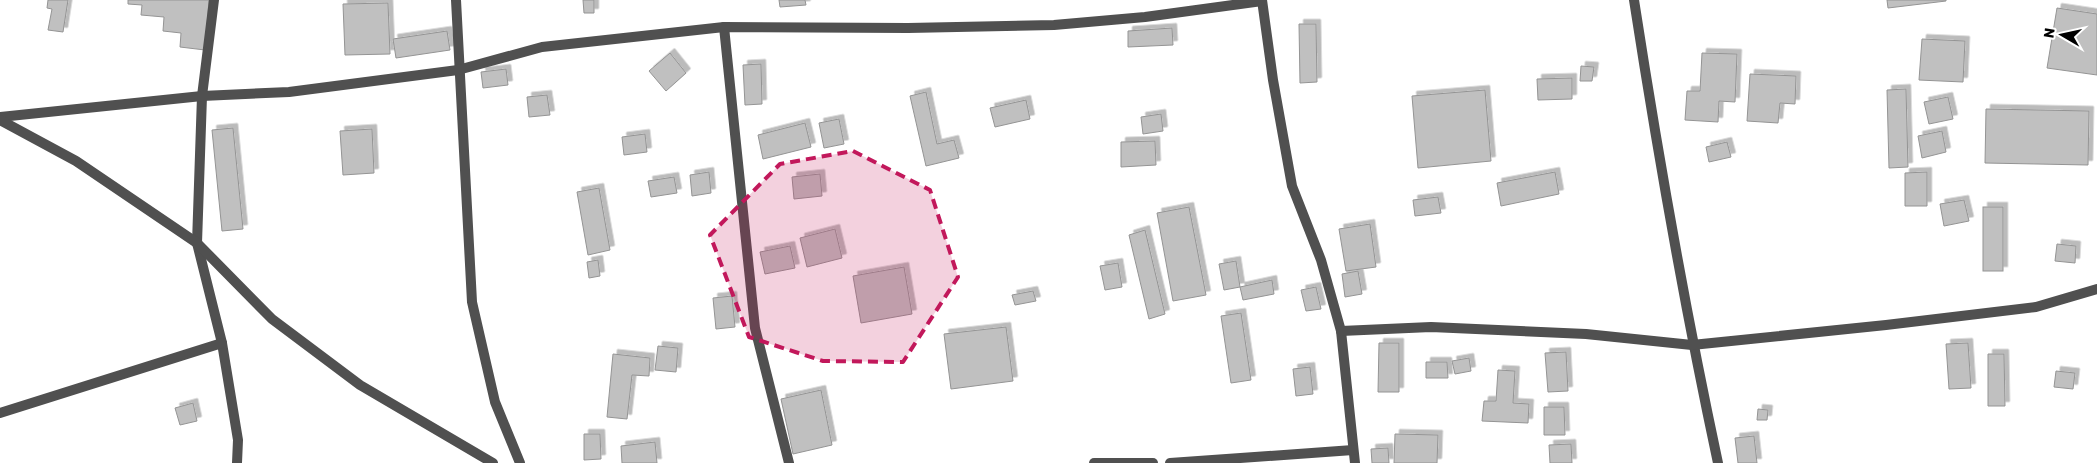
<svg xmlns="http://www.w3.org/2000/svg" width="2097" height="463" font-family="Rubik,sans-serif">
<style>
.building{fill:#c0c0c0;stroke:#949494;filter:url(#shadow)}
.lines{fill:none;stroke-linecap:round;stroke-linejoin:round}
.minor{stroke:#505050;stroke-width:10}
.marked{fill:#c2185b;fill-opacity:0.2;stroke:#c2185b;stroke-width:4;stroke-dasharray:10 6;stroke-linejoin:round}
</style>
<defs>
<filter id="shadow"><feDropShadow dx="4.5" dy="-4.5" stdDeviation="0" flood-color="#0004"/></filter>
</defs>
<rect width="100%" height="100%" fill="#fff"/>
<g class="building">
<path d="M48,0H68L63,32L48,30L52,9L47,8Z"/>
<path d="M128,0H209L205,50L180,47L181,33L163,31L164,17L141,15L142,5L128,4Z"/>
<path d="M583,0H594V13H584Z"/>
<path d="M779,0H805L806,5L780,7Z"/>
<path d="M1887,0H1946V1L1888,8Z"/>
<path d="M388,3L390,54L345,55L343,4Z"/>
<path d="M2057,8L2097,14V75L2047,68Z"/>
<path d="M1299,24H1316L1317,82L1300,83Z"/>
<path d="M1172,28L1173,45L1128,47V31Z"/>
<path d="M447,31L450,50L396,58L393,39Z"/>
<path d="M1922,39L1965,41L1963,82L1919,80Z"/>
<path d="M670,53L686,73L666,91L649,71Z"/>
<path d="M1702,53L1737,54L1735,102L1719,101L1718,122L1685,120L1687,91H1700Z"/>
<path d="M761,64L762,104L745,105L743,65Z"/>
<path d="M1581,66L1594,67L1592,81H1580Z"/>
<path d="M506,69L508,85L483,88L481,72Z"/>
<path d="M1750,74L1796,76L1795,104L1780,103L1778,123L1747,121Z"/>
<path d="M1572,78V99L1538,100L1537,79Z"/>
<path d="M1906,89L1908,167L1889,168L1887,90Z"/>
<path d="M1485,90L1491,161L1418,168L1412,96Z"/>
<path d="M926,92L937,144L954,140L959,158L926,166L910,96Z"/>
<path d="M547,95L550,115L529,117L527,97Z"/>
<path d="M1948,97L1953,119L1929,124L1924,102Z"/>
<path d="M1026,100L1030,119L995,127L990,108Z"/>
<path d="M1986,109L2089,111L2088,165L1985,163Z"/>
<path d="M1161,114L1163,131L1143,134L1141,117Z"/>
<path d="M839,119L844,144L824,148L819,123Z"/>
<path d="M805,123L811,147L763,159L758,135Z"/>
<path d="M233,128L243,229L222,231L212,130Z"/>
<path d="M372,129L374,173L343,175L340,131Z"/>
<path d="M1942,131L1946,152L1922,158L1918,136Z"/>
<path d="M645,134L647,152L624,155L622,137Z"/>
<path d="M1155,141L1156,165L1121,167V142Z"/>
<path d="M1727,142L1731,157L1709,162L1706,147Z"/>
<path d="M709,172L711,193L692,196L690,175Z"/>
<path d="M1555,172L1559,194L1501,206L1497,183Z"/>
<path d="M1927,172V206H1905V173Z"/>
<path d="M820,174L822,196L794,199L792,177Z"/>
<path d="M674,177L677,193L651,197L648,181Z"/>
<path d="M599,188L610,250L588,255L577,192Z"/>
<path d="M1438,197L1441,213L1415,216L1413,200Z"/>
<path d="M1964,200L1969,221L1944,226L1940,204Z"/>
<path d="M1189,207L1206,295L1173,301L1157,213Z"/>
<rect x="1983" y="207" width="20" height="64"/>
<path d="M1370,224L1376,267L1346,271L1339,229Z"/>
<path d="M835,229L842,258L807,267L800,238Z"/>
<path d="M1145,230L1165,314L1149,319L1129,235Z"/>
<path d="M2057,244L2076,246L2075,263L2055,261Z"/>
<path d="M790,246L795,268L765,274L760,252Z"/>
<path d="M598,260L600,276L589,278L587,262Z"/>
<path d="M1236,261L1240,287L1224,290L1219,264Z"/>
<path d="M1118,263L1122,287L1105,290L1100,266Z"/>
<path d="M904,267L912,314L861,323L853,276Z"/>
<path d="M1358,271L1362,294L1345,297L1342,274Z"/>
<path d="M1272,280L1274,294L1243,300L1240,287Z"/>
<path d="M1316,287L1321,309L1306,311L1301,290Z"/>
<path d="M1033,291L1036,301L1015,305L1012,295Z"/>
<path d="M732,296L735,327L716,329L713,298Z"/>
<path d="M1241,313L1251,380L1231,383L1221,316Z"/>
<path d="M1006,327L1013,381L951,389L944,334Z"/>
<path d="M1379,343H1399V392H1378Z"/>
<path d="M1968,343L1971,388L1949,389L1946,344Z"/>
<path d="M658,346L678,348L676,372L655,370Z"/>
<path d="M1566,352L1568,391L1548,392L1545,353Z"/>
<path d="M613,354L650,358L649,376L632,375L627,419L607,417Z"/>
<path d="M1988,354H2004L2005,406H1988Z"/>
<path d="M1469,358L1471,371L1455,374L1452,361Z"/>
<path d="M1426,362H1447L1448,378H1426Z"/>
<path d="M1310,367L1313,394L1296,396L1293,369Z"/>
<path d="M1498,370L1515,371L1513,403L1529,404L1528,423L1482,421L1484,401H1496Z"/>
<path d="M2056,371L2075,373L2073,389L2054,387Z"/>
<path d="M821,390L832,445L793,454L781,399Z"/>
<path d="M193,403L197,421L180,425L175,408Z"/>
<path d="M1544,407H1564L1565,435H1544Z"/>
<path d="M1758,409L1768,410L1767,420H1757Z"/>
<path d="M584,434H600L601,459L584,460Z"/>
<path d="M1395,434L1438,435L1437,463H1394Z"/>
<path d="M1754,436L1757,463H1738L1735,438Z"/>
<path d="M655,442L657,463H622L621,446Z"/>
<path d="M1571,444L1572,463H1550L1549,445Z"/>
<path d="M1388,448L1389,463H1372L1371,449Z"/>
</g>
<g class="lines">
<g class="minor">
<path d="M214,0L202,96L197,243L222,343L238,440L237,463"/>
<path d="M456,0L472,302L495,402L520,463"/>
<path d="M1262,0L1273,80L1292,186L1321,260L1341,331L1355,463"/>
<path d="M1634,0C1658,155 1685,309 1718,463"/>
<path d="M724,27L755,328L789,463"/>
<path d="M0,117L202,96L289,92L458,70L542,47L724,27L908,28L1054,25L1145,17L1262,1"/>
<path d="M0,120L76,161L197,243L272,319L360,385L493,463"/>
<path d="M1341,331L1431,327L1586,334L1692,345L1886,325L2036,307L2097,289"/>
<path d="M0,413L222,343"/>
<path d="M1094,463H1153"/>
<path d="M1170,463L1353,450"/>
</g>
</g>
<path class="marked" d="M853,151L930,190L958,277L903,362L823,361L749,337L710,235L780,164Z"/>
<g transform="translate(2062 35) rotate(279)" stroke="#ffffff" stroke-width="4" paint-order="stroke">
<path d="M0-4L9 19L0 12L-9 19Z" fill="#000000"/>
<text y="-8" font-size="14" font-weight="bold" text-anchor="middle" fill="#000000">N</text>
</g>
</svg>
